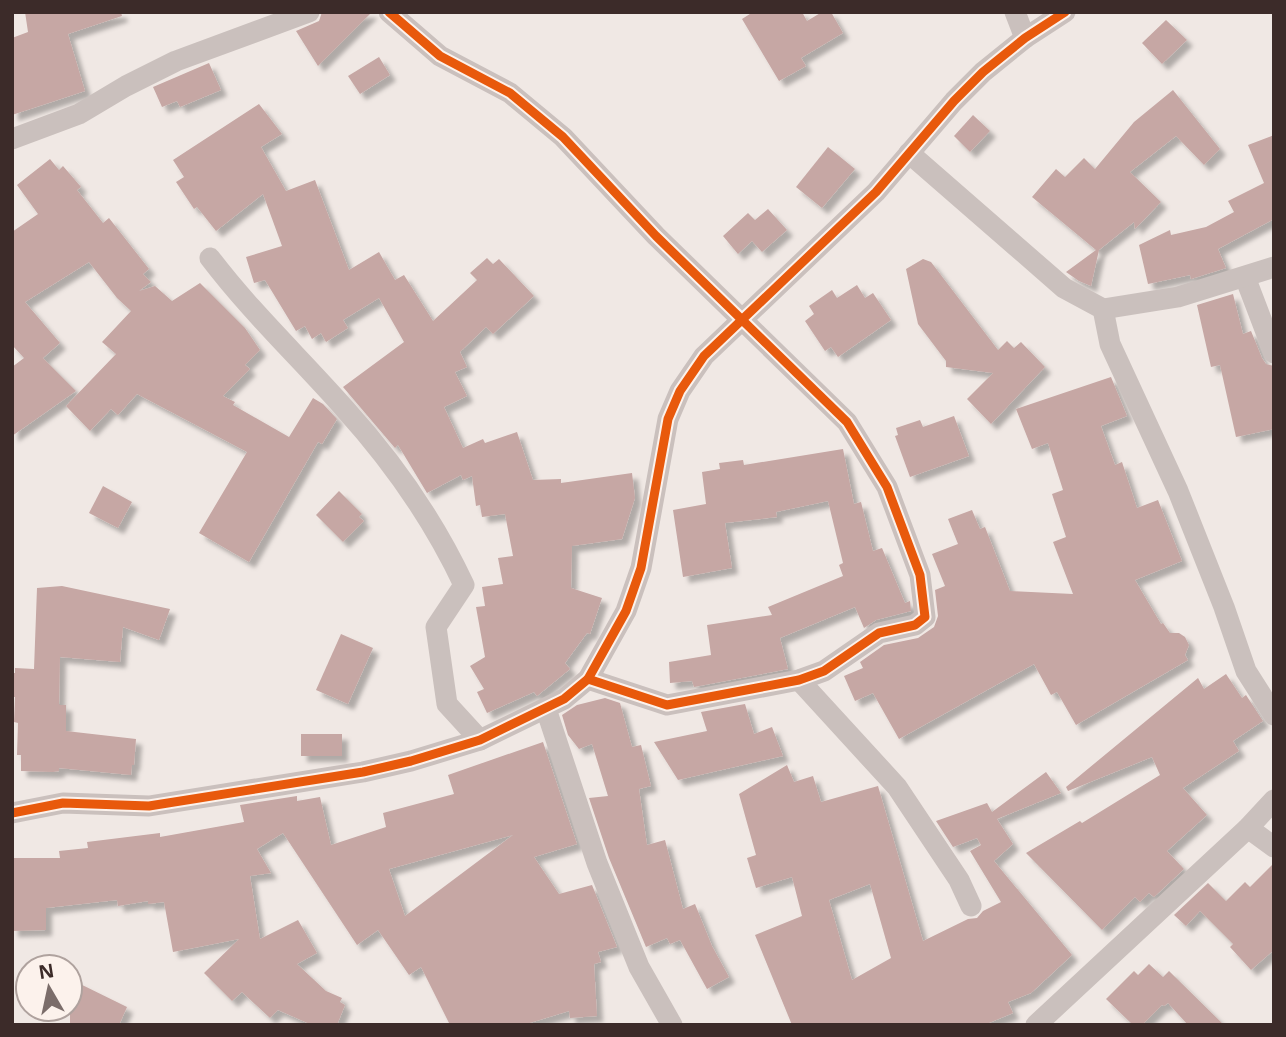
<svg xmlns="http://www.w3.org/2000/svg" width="1286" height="1037" font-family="'Noto Sans',sans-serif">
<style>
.building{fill:#c6a7a4;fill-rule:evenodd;filter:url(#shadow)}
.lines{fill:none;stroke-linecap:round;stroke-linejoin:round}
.minor{stroke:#cac0bd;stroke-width:21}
.cycleway-casing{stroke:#fcf2ec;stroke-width:13}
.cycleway{stroke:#e8590c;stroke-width:9}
</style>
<defs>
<filter id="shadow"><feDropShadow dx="6" dy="6" stdDeviation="2" flood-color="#0004"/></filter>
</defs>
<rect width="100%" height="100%" fill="#f0e8e4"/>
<g class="building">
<path d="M25,12H121L122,16L68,34L85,91L12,115V38L28,32Z"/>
<path d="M322,12H372L318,66L296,31L319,21Z"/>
<path d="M753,12H802L807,21L822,12H831L843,33L801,58L806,66L779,81L742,19Z"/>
<path d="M1166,20L1187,40L1162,64L1142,43Z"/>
<path d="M379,57L390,75L360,94L348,76Z"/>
<path d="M209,63L221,90L180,107L177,101L162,107L153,87Z"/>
<path d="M1173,90L1220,149L1204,165L1176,136L1130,172L1161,202L1135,229L1134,222L1099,250L1091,286L1079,281L1066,272L1096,250L1032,197L1056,169L1065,177L1084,158L1095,169L1134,122Z"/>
<path d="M259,104L282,134L261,147L286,191L315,180L349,270L379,252L395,280L404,275L433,321L477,280L470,273L487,258L493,264L499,259L534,296L493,334L486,327L460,352L467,367L455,372L467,396L444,407L463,448L483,439L485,443L517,432L533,480L561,479V483L632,473L635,498L622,539L572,546L571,588L602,598L590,634L587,633L565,663L570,669L537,696L534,692L487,713L477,692L484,689L470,666L485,657L476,607L485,606L482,587L503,584L498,558L513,556L505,514L482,517L480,505L476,506L472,476L463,480L461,475L427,493L398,445L395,448L343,387L404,342L379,298L343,320L348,328L326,342L321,333L312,339L305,326L296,331L265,280L254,283L246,257L282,246L263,194L216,231L197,207L194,209L176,182L184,177L173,160Z"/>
<path d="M973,115L990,131L970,152L954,136Z"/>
<path d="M1274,135V219L1218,249L1226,268L1191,279L1190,275L1148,284L1139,245L1170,230L1171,235L1206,227L1234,212L1228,201L1264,183L1248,145Z"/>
<path d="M828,147L855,169L822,208L796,187Z"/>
<path d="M50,159L59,170L63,166L81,187L77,190L103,223L109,218L149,269L143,274L151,282L139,291L155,286L172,301L200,283L245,328L260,350L245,365L250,369L223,396L235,402L233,405L289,437L313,398L323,404L337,419L322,444L318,442L249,562L199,533L247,452L137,394L118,415L111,409L90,431L66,406L116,354L102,342L131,311L117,298L89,262L25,302L60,343L43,358L76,391L12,436V367L24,358L12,345V232L38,214L17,185Z"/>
<path d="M768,209L787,230L762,252L752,241L738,254L723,236L748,213L755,220Z"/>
<path d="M923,259L931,262L998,350L1007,341L1014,348L1021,342L1045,367L991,424L967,399L993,373L946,367V361L918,324L906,269Z"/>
<path d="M857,285L865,298L873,293L891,320L838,357L831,347L825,351L805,321L814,314L809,306L832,290L837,298Z"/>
<path d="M1233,294L1243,334L1251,331L1262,358L1266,364L1274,366V429L1236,437L1220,365L1211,367L1197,305Z"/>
<path d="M1111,377L1127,416L1101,426L1115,465L1122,462L1137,508L1158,500L1182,561L1135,580L1161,624L1163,623L1170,633H1179L1185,637L1189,645L1185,655L1188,660L1076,725L1057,692L1051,695L1034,664L899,739L873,693L855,701L844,676L863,668L860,662L884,645L918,638L934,627L938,616L935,590L945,586L932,554L958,544L948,519L972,510L980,529L985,527L1010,591L1073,594L1053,542L1066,537L1052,494L1063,490L1048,443L1032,449L1016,409Z"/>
<path d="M954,416L969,456L910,477L895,436L898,435L896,428L920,420L923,427Z"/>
<path d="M843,449L854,504L861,502L873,551L882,548L905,603L910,601L911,611L876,620L864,628L855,607L780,638L788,669L694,687L692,681L670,683L669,662L711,655L707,625L772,615L768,607L843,576L839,565L843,563L828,501L776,512L777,517L725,523L732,568L683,577L673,510L706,504L702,472L720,469L719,463L743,460L744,465Z"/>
<path d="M103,486L132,502L118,528L89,513Z"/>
<path d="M339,491L362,514L359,517L364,521L343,542L316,515Z"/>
<path d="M62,586L170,609L159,640L123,627L120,662L60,657L59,705H66V731L136,739L134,765H132L131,775L59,768V771L53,772L21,771V755H17L18,723L14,722L15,697H12V673H15V668L34,669L37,588Z"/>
<path d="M341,634L373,648L348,704L316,690Z"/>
<path d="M1226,674L1242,698L1246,695L1263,721L1233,741L1239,751L1183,788L1207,815L1167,851L1184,869L1154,897L1149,893L1140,902L1135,897L1102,930L1026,853L1080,821L1082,823L1160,775L1152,757L1068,791L1066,787L1198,678L1204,689Z"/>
<path d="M605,698L620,703L632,747L641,745L651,786L639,789L647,845L665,840L683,909L695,904L712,946L729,977L707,989L680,940L670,944L667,938L646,947L609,858L589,798L608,796L592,744L579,749L568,735L562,715L577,705Z"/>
<path d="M745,704L754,734L772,727L783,756L678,780L654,742L707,731L701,712Z"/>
<rect x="301" y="734" width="41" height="22"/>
<path d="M543,742L577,844L534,857L559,894L592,885L617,947L598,952L601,962L594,964L597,1016L570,1018L569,1011L523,1025H450L421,967L409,975L378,930L357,945L283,833L257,849L271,873L250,876L260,939L298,920L317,953L297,964L326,991L342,998L340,1002L345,1005L337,1025H312L278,1010L270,1018L242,992L232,1001L204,973L239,939L173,952L164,902L148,904V901L118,906L117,900L46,908V930L12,931V858H60L59,851L88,848L87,842L160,833V837L244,822L240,805L297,796V801L320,797L331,845L386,827L383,813L454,794L448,775ZM513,835L405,916L389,869Z"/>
<path d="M787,765L794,782L813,776L821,802L878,786L923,941L968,919L977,918L983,911L1001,902L970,851L981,845L977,838L953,847L936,821L987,803L992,812L1046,772L1061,793L997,819L1013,844L994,861L1072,955L1031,993L1008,1002L1013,1013L984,1025H792L755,935L802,916L792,877L756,888L747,858L756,855L739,794ZM870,884L891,958L852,980L829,900Z"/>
<path d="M1274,863V950L1251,970L1230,947L1233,944L1200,911L1186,926L1174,915L1208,883L1226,901L1245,882L1250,887Z"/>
<path d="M1149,964L1163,977L1169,971L1224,1025H1188L1168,1003L1164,1006L1162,1005L1142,1025H1133L1106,999L1134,971L1138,975Z"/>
<path d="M70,979L127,1007L119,1025H70Z"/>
</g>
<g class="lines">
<g class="minor">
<path d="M389,12L440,56L510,93L563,137L656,236L847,422L887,487L920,575L925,617L915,625L879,633L824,671L799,680L667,705L588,679"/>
<path d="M1015,12L1025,38"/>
<path d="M12,139L79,114L126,86L176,61L309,12"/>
<path d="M909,153L1064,288L1103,309L1110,344L1178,491L1224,607L1246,671L1274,715"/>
<path d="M210,258C251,312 300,358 345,409C392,461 434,521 464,585L436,627L447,704L480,740"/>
<path d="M1245,277L1274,353"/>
<path d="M1103,309L1178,297L1274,267"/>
<path d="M799,680L897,787L959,880L971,906"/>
<path d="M546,709L597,863L639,967L672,1025"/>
<path d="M12,813L63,803L149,806L363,772L411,761L480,740L564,699L588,679L626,611L641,568L668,419L680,391L704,356L876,192L954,101L983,72L1025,38L1065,12"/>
<path d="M1248,828L1274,847"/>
<path d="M1036,1025L1248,828L1274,800"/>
</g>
<g class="cycleway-casing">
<g id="cycleway">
<path d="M389,12L440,56L510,93L563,137L656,236L847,422L887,487L920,575L925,617L915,625L879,633L824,671L799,680L667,705L588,679"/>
<path d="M12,813L63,803L149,806L363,772L411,761L480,740L564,699L588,679L626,611L641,568L668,419L680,391L704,356L876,192L954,101L983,72L1025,38L1065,12"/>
</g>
</g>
<use href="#cycleway" class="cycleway"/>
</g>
<rect width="1286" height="1037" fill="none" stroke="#3c2b29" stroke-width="28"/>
<g transform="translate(49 988) rotate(351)"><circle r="33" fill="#fcf2ec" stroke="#afa29e" stroke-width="2"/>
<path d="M0-5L12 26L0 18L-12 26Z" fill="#7b6d6a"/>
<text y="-10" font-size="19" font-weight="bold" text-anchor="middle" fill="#3c2b29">N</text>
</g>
</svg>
